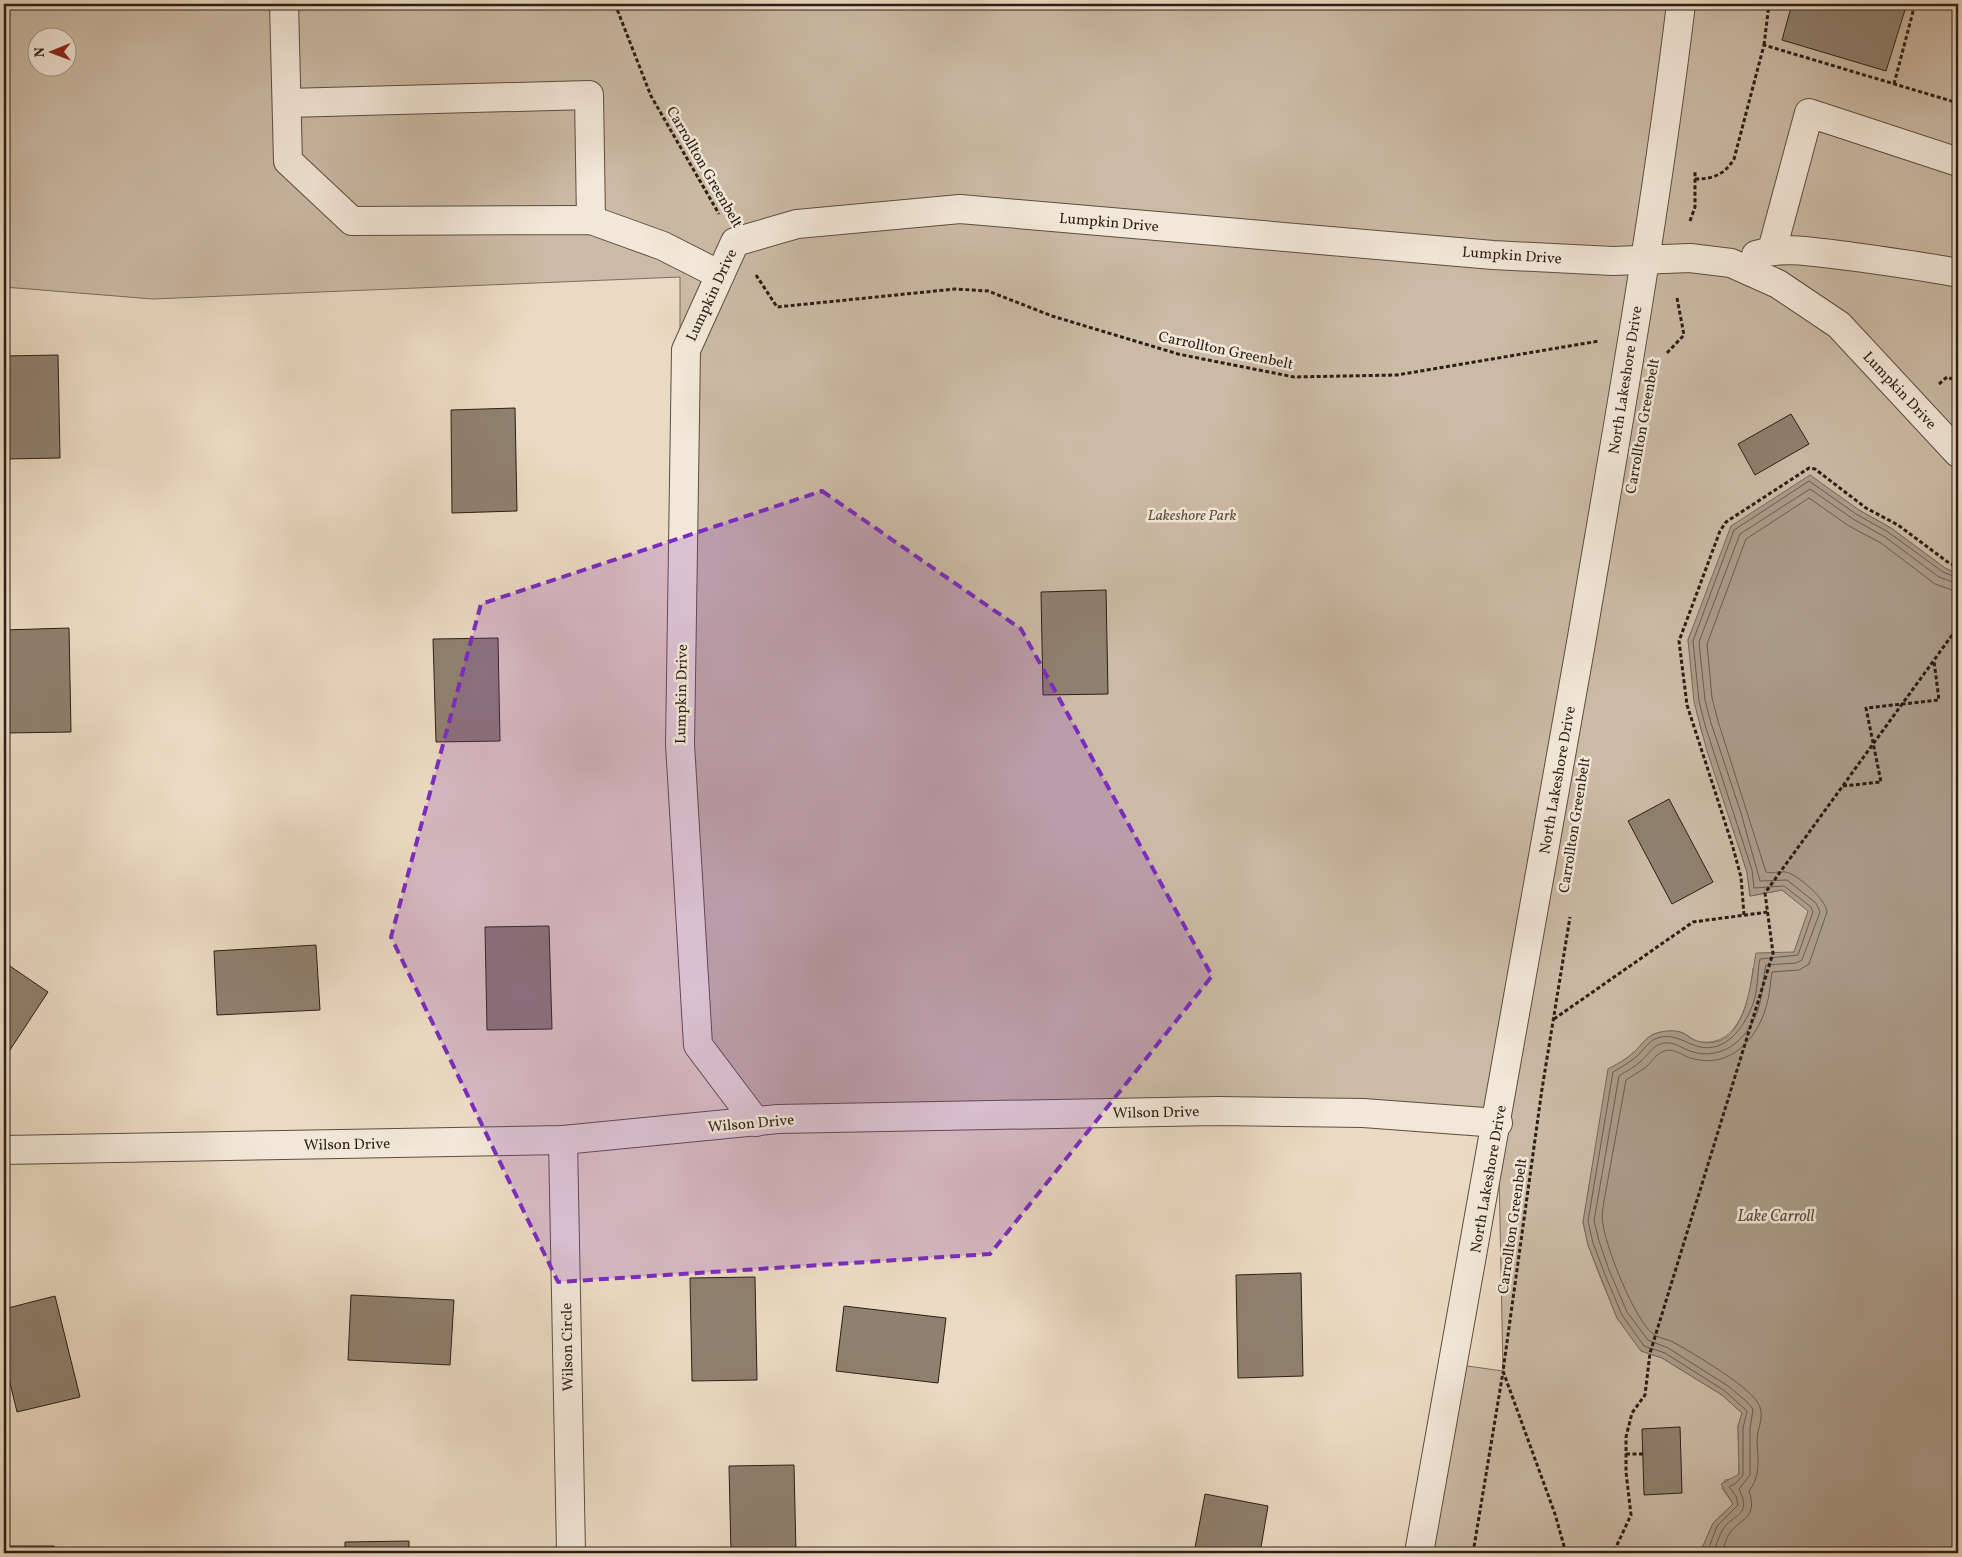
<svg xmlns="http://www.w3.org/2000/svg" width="1962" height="1557" font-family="Vollkorn,serif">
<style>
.green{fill:#cbbaa5;stroke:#7c6c5d;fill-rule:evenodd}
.water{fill:#aa9a88;stroke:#78695a}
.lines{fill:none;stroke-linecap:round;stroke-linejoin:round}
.shore{stroke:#6b5c4e;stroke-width:1}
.building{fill:#8f806f;stroke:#2c1f15}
.minor-casing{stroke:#5c4e40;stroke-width:30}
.path{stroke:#2c1f15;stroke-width:3;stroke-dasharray:4 2.5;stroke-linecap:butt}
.minor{stroke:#f2e7d8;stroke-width:28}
.marked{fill:#7b2cbf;fill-opacity:0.2;stroke:#7b2cbf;stroke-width:4;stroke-dasharray:10 6;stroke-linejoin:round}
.labels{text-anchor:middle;stroke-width:5;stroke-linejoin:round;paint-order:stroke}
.street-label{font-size:15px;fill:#2c1f15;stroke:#f2e7d8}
.park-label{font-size:15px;font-style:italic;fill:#5c4e40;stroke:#f2e7d8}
.water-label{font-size:16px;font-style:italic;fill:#584a3d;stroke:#f2e7d8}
</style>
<rect width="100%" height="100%" fill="#ebdac3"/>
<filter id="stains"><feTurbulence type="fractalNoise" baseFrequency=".004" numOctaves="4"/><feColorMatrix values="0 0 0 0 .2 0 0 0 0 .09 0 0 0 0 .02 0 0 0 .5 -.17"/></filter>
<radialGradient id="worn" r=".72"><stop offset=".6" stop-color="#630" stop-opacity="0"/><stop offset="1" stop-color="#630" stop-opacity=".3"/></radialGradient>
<path class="green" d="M4,4H1958V574L1945,568L1891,528L1859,510L1694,625L1688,640L1700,726L1747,872L1750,896L1782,890L1809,911L1794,952L1753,968C1750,998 1740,1047 1700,1042C1693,1041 1690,1036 1683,1033C1675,1030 1662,1031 1654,1034C1646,1037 1640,1047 1634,1052C1627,1059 1617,1064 1609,1069L1583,1222L1588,1245L1599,1274L1617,1318L1641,1351L1662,1358L1722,1395L1742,1413L1738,1426L1739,1474L1733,1479L1725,1480L1722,1488L1733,1504L1713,1523L1700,1553H1419L1453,1364L1503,1371L1498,1123L756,1122L698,1045L680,744V277L153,299L4,287ZM38,38H68V68H38Z"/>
<path class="water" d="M1810,475L1859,510L1891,528L1945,568L1958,574V1553H1700L1713,1523L1733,1504L1721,1484L1739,1474L1738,1426L1742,1413L1722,1395L1662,1358L1641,1351L1617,1318L1588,1245L1583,1222L1608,1069C1617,1064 1627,1059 1634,1052C1640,1047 1646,1037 1654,1034C1662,1031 1675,1029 1683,1033C1688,1036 1691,1039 1697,1041C1746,1054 1750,985 1756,953L1794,952L1808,911L1782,890L1750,896L1747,872L1707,751L1694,702L1688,640L1731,526Z"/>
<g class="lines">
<g class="shore">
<path d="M1707,1553L1717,1526L1738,1505L1736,1496L1729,1487L1736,1483L1743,1475V1428L1747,1411L1725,1391L1665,1353L1644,1346L1622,1315L1604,1272L1593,1243L1588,1221L1613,1072C1621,1067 1629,1063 1636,1057C1642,1052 1648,1042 1655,1039C1669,1033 1679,1039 1691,1044C1722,1058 1743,1030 1753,1004C1758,990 1757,974 1760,959L1798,955L1813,912L1811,907L1784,886L1754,888L1752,870L1705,725L1699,701L1693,641L1734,530L1809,481L1856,514L1888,532L1943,572L1958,578"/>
<path d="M1714,1553C1716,1546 1718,1538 1722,1531C1732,1513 1753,1517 1739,1489L1750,1475V1429L1753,1409L1745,1400L1728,1386L1668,1348L1648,1340L1627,1312L1609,1270L1599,1241L1594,1221L1619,1076C1626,1071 1635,1067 1641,1061C1647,1056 1652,1048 1658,1045C1671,1039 1679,1047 1690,1051C1725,1063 1752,1035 1760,1003C1763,990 1763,977 1766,965L1796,963L1802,960L1820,912L1816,903L1787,880L1760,881L1741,813L1711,723L1705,700L1699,642L1740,534L1810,489L1853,519L1885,537L1939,577L1958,584"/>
<path d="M1722,1553C1724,1548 1726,1539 1729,1534C1741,1517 1758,1519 1749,1491C1761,1475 1758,1460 1757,1441C1757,1430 1764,1418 1760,1407C1754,1388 1692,1353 1673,1342C1667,1339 1657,1338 1652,1333C1634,1318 1606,1248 1603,1224C1601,1217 1603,1209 1604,1201L1626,1080C1632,1076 1639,1072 1645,1068C1651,1063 1655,1055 1662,1052C1674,1046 1683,1057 1694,1059C1731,1068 1757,1039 1766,1007C1770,995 1770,984 1772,972L1799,970L1809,964L1827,912C1826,899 1798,875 1786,872C1779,871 1772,874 1766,872L1718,721L1712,698L1707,644L1746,539L1809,498L1849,526L1881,543L1935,584L1958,592"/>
</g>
</g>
<g class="building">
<path d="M1792,4H1884L1905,10L1886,71L1782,40Z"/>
<path d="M58,355L60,458L4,459V356Z"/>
<path d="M515,408L517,511L452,513L451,410Z"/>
<path d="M1791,414L1809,444L1755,475L1738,444Z"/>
<path d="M1106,590L1108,694L1043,695L1041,592Z"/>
<path d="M69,628L71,732L6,733L4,630Z"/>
<path d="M498,638L500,741L436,742L433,639Z"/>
<path d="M1669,799L1713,882L1672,904L1628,821Z"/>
<path d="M549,926L552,1029L487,1030L485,927Z"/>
<path d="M316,945L320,1010L217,1015L214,951Z"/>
<path d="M4,962L48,992L4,1059Z"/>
<path d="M1301,1273L1303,1376L1238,1378L1236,1275Z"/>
<path d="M755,1277L757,1380L692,1381L690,1278Z"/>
<path d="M351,1295L454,1300L450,1365L348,1360Z"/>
<path d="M55,1296L80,1397L17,1412L4,1358V1309Z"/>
<path d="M844,1306L946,1318L938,1383L836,1371Z"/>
<path d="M1680,1427L1682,1493L1644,1495L1642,1429Z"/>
<path d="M794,1465L796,1553H731L729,1466Z"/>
<path d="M1205,1494L1268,1506L1260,1553H1194Z"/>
<path d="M409,1541V1553H345V1542Z"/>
<rect x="4" y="1546" width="50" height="7"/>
</g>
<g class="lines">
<g class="minor-casing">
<g id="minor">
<path d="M284,4L288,161L352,221L591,220L663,246L720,275"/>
<path d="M287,103L589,95L591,220"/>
<path d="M1772,250L1809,113L1958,162"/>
<path d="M1756,255C1785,245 1818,253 1848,256C1885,261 1922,266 1958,273"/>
<path d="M756,1122L698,1045L680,744L686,350L735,242L797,224L960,209L1493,255L1613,261L1690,258L1731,263L1778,284L1839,325L1958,453"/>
<path d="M563,1140L571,1553"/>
<path d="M4,1150L563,1140L778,1119L1216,1111L1363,1113L1498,1123"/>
<path d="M1419,1553C1474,1250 1529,947 1581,643C1617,431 1655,218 1681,4"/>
</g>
</g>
<g class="path">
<path d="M615,4L651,96L719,214"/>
<path d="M1764,45L1769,4"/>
<path d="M1894,84L1915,4"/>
<path d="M1695,179C1713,179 1724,175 1734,159L1764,45L1958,103"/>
<path d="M1690,221L1695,207V172"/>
<path d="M756,275L777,307L955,289L988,291L1052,316L1178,354L1294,377L1397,375L1599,341"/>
<path d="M1667,353L1684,335L1677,298"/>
<path d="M1939,384L1947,377L1958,381"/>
<path d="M1843,786L1881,782L1866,708L1939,700L1934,661"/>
<path d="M1744,915L1741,877L1732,844L1687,705L1679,641L1720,531L1726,522L1809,468L1815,469L1866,508L1898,525L1949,563L1958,567"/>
<path d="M1554,1019L1693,922L1768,912"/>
<path d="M1626,1454H1643"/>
<path d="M1473,1553L1503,1372"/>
<path d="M1566,1553L1555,1514L1503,1371L1542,1089L1570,917"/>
<path d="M1607,1553L1616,1547L1631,1515L1626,1472V1437L1632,1413L1645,1395L1650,1353L1773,953L1765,893L1958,627"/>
</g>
<use href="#minor" class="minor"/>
</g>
<path class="marked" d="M822,491L1021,629L1212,976L990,1254L558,1282L391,937L481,604Z"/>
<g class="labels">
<g class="street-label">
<text transform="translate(705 167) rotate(60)" y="5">Carrollton Greenbelt</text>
<text transform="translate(1109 222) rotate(5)" y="5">Lumpkin Drive</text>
<text transform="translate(1512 255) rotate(4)" y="5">Lumpkin Drive</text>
<text transform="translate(711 295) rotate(-65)" y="5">Lumpkin Drive</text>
<text transform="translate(1226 350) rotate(12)" y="5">Carrollton Greenbelt</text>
<text transform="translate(1625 380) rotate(-81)" y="5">North Lakeshore Drive</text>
<text transform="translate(1900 390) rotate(47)" y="5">Lumpkin Drive</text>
<text transform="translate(1642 426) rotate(-80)" y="5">Carrollton Greenbelt</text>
<text transform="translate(681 694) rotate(-89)" y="5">Lumpkin Drive</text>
<text transform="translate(1557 780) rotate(-80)" y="5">North Lakeshore Drive</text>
<text transform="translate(1574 825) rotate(-81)" y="5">Carrollton Greenbelt</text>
<text transform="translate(1156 1112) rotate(-1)" y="5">Wilson Drive</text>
<text transform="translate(751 1123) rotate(-5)" y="5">Wilson Drive</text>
<text transform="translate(347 1144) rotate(-1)" y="5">Wilson Drive</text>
<text transform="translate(1488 1179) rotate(-80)" y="5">North Lakeshore Drive</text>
<text transform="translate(1512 1226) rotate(-82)" y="5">Carrollton Greenbelt</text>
<text transform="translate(567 1347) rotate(-91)" y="5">Wilson Circle</text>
</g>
<g class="park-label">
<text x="1192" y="520">Lakeshore Park</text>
</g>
<g class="water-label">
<text x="1776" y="1221">Lake Carroll</text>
</g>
</g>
<rect width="1962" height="1557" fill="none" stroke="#ebdac3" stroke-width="20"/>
<rect x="5" y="5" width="1952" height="1547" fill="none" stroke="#2c1f15" stroke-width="2.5"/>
<rect x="10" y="10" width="1942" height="1537" fill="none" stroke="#2c1f15"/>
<g transform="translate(52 52) rotate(269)"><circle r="24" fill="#f2e7d8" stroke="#a3978a"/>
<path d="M0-4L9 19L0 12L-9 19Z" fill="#8f2418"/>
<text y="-8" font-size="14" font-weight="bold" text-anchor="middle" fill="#2c1f15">N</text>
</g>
<rect width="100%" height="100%" filter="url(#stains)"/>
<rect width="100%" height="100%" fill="url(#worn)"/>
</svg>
